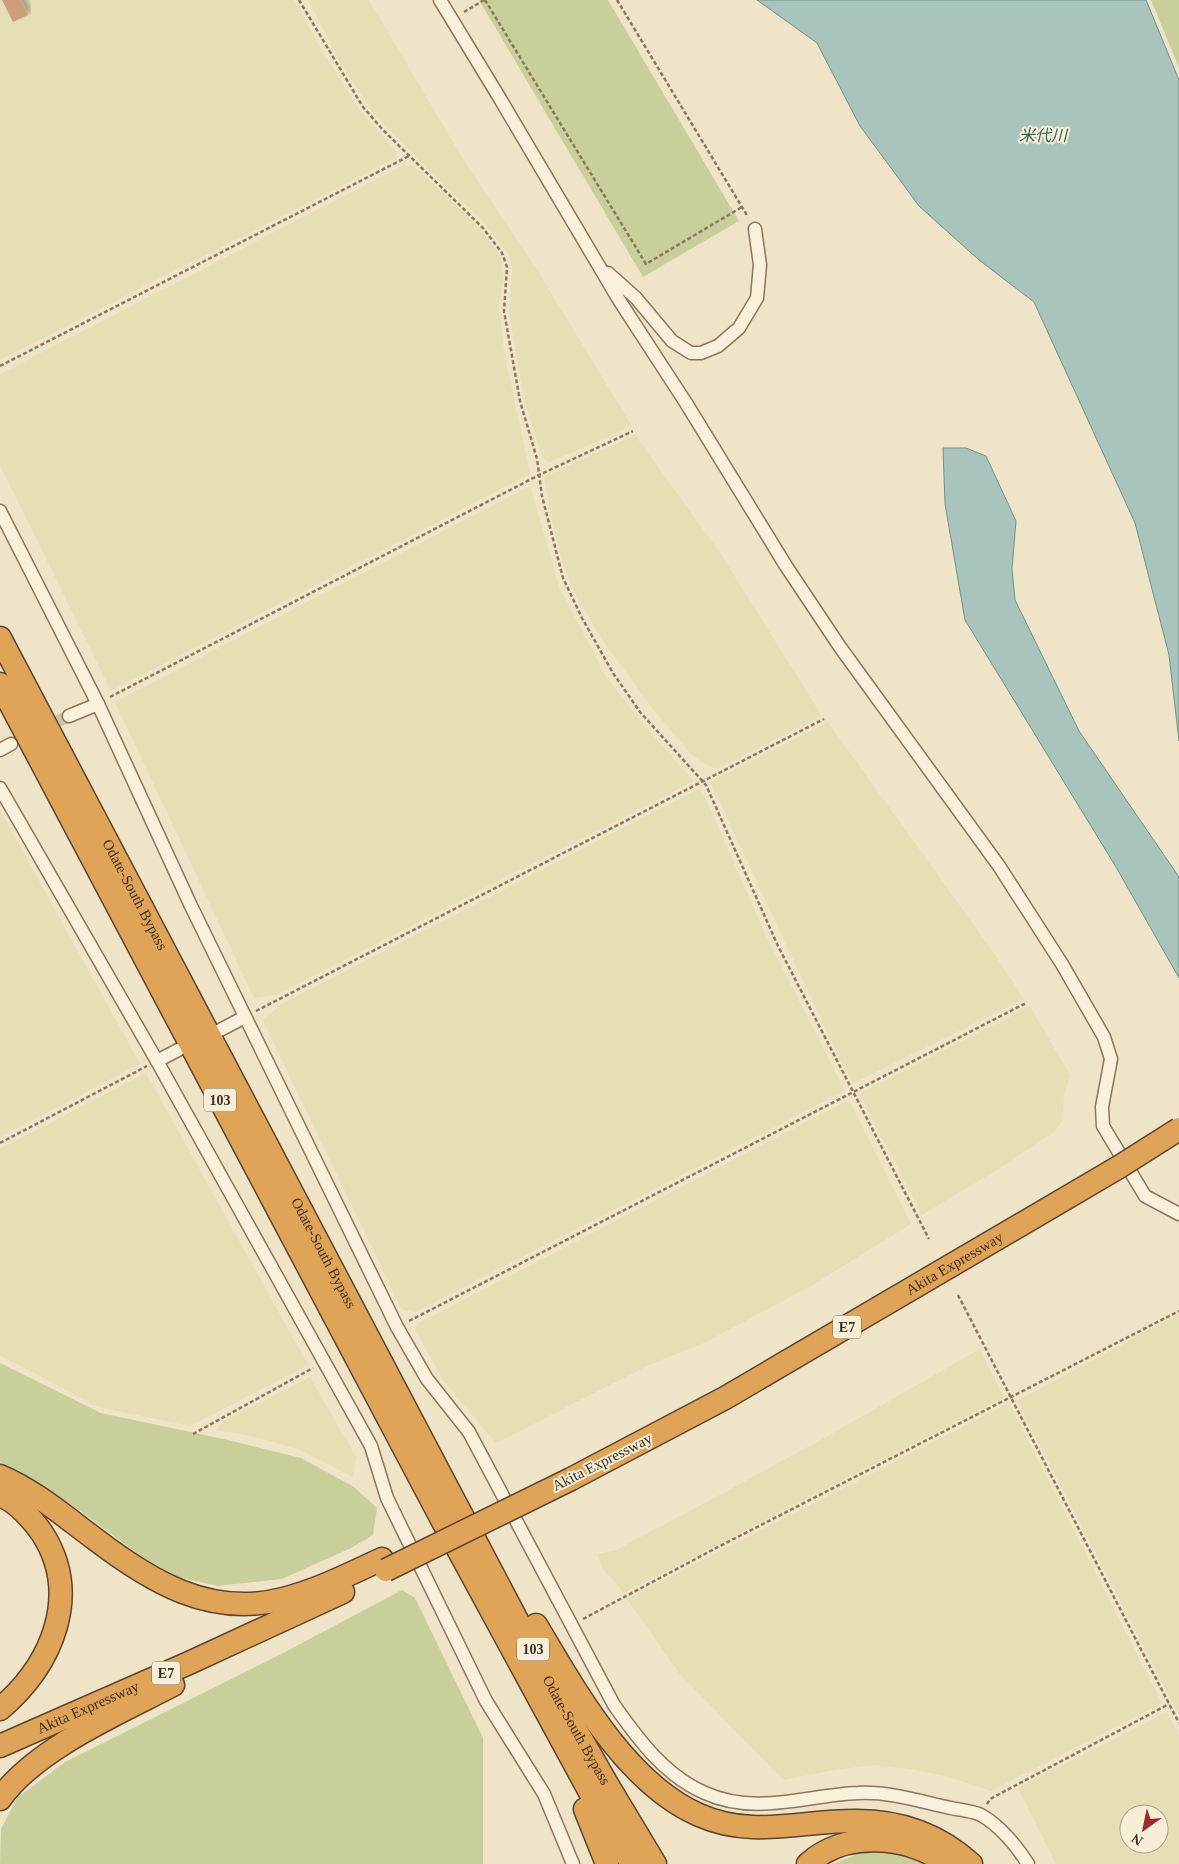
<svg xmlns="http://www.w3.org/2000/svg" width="1179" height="1864" font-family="'Times New Roman','Noto Sans JP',serif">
	<defs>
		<filter id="shadow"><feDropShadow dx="4" dy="-4" stdDeviation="2.5" flood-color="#0004"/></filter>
	</defs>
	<rect width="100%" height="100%" fill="#f0e4c8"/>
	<g fill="#e6deb5" fill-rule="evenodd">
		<polygon points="0,0 294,0 324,54 360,110 395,150 397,154 394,159 0,360"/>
		<polygon points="308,0 369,0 466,164 537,270 632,426 548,463 542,456 524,400 515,349 509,312 512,269 509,255 479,217 424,166 371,110 341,64"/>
		<polygon points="404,165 414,166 477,225 498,252 502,265 503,281 499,306 504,350 530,474 111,691 0,465 0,374"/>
		<polygon points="635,435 721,554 822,716 717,769 706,765 691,754 656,713 603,641 576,596 564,567 552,522 544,477"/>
		<polygon points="530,486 560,589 607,678 643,724 694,781 276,995 254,998 115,702"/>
		<polygon points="828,722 993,952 1024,999 854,1083 844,1068 710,782"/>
		<polygon points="700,788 709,806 766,936 845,1091 415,1312 402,1310 263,1021 280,1005"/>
		<polygon points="0,810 140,1064 0,1137"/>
		<polygon points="1030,1006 1070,1075 1064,1095 1062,1122 1052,1133 1010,1162 922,1215 859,1094"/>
		<polygon points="146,1073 308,1365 190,1426 98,1407 0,1355 0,1149"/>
		<polygon points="849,1100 911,1224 811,1286 706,1342 649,1365 496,1443 443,1380 415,1330 419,1323"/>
		<polygon points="1179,1314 1179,1715 1017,1401"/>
		<polygon points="980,1349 1004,1397 624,1593 602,1568 597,1554 616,1550 701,1505 826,1437"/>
		<polygon points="310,1377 356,1457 353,1477 298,1449 251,1436 216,1430 222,1422"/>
		<polygon points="1009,1403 1162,1703 991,1791 945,1776 910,1769 874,1765 834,1770 783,1780 679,1673 627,1599"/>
		<path d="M1167 1712 1179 1736V1864H1056L1018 1788ZM1129 1814H1159V1844H1129Z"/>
	</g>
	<g fill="#c9cf9b">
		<polygon points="479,0 608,0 739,221 643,277"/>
		<polygon points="1151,0 1179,0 1179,68"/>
		<polygon points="0,1363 101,1413 228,1440 301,1458 354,1487 377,1508 373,1535 351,1548 282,1579 218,1586 178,1577 141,1556 79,1510 16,1469 0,1462"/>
		<polygon points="402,1590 415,1598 483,1738 483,1864 0,1864 1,1829 17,1798 65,1762 287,1651"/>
		<polygon points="864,1852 897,1853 928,1864 832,1864"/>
	</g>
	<g fill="#a9c4bc" stroke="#6f938a">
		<polygon points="757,0 1146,0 1179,80 1179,741 1169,655 1135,523 1034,302 979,260 919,206 860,126 817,43"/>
		<polygon points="943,448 966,448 986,456 1016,521 1012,569 1015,600 1079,731 1179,877 1179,978 1116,867 965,620 945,504"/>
	</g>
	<polygon fill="#cf9f7d" filter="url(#shadow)" points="2,0 21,0 28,15 13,22"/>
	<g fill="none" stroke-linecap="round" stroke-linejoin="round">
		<polyline stroke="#ccc0a6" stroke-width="12" stroke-dasharray="12 6" stroke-linecap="butt" points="42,729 69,716"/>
		<defs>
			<g id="street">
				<polyline points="440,0 499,97 619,300 686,403 786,566 840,647 999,866 1062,964 1104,1037 1111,1059 1102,1107 1103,1126 1145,1196 1179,1214"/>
				<polyline points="608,273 636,298 672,341 691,353 701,353 718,346 739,328 757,298 760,265 755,229"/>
				<path d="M0 511 98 704 191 906 397 1327 427 1379 469 1432 614 1705C638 1739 665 1776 705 1793 756 1816 806 1795 858 1793 889 1791 922 1802 951 1808 960 1810 973 1811 981 1815 999 1825 1017 1846 1028 1864"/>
				<polyline points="69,716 98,704"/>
				<polyline points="0,750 11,744"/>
				<polyline points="0,788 157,1061 371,1446 387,1498 486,1701 544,1794 573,1864"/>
				<polyline points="220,1030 245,1017"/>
				<polyline points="157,1061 178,1050"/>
			</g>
			<g id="highway">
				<path id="s1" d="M0 638 559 1700 607 1784 655 1864"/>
				<polyline points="0,684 440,1516 610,1829 632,1864"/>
				<path d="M0 1476C35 1491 64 1516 95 1539 150 1581 210 1618 283 1599 318 1590 350 1574 382 1559"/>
				<path id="s2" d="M571 1479 725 1398 1119 1167"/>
				<path d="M0 1495C17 1502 32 1519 42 1533 82 1595 52 1665 0 1709"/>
				<path d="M536 1625C576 1692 626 1783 699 1815 753 1839 802 1820 857 1821 901 1821 938 1834 971 1864"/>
				<path id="s3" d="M0 1746 189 1663 343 1592"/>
				<path d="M0 1799C35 1749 119 1713 173 1685"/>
				<polyline points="585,1809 607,1864"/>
				<path d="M808 1864C845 1830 909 1835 947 1864"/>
			</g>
		</defs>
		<use href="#street" stroke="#8d765c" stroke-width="15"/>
		<use href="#highway" stroke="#5b4430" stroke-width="25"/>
		<g stroke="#8d765c" stroke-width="2.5" stroke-dasharray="4 2.5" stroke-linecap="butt">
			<polyline points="299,0 363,107 383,130 483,228 502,253 507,267 504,311 520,401 537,459 542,496 563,578 582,618 613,673 640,712 706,785 778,946 929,1239"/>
			<polyline points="485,0 646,264 742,207"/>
			<polyline points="617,0 748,217"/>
			<polyline points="464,12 484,0"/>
			<polyline points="0,366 409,156"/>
			<polyline points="110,697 539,475 633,431"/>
			<polyline points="256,1011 824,719"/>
			<polyline points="0,1143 147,1066"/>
			<polyline points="958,1295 1179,1723"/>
			<polyline points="409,1321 1026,1003"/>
			<polyline points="193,1434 313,1368"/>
			<polyline points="583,1619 718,1547 1179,1311"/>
			<polyline points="987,1804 990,1799 1169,1704"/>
		</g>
		<use href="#street" stroke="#faf1dc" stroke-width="12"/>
		<use href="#highway" stroke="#e0a458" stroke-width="22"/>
		<defs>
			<g id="highway-bridge">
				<polyline points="1119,1167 1179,1129"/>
				<polyline points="386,1570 571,1479"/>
			</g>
		</defs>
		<use href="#highway-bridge" stroke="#5b4430" stroke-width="25" stroke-linecap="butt"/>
		<use href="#highway-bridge" stroke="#e0a458" stroke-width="22"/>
	</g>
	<g text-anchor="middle" stroke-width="4" stroke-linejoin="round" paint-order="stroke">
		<g fill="#f7eed8" stroke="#756857" stroke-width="1">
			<rect x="204" y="1088.5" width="32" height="23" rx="4"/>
			<rect x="833" y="1315.5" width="28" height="23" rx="4"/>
			<rect x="517" y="1637.5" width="32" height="23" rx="4"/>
			<rect x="152" y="1661.5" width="28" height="23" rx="4"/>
		</g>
		<g font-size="14" font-weight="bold" fill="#3d2e20">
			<text x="220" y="1105">103</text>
			<text x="847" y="1332">E7</text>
			<text x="533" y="1654">103</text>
			<text x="166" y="1678">E7</text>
		</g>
		<g font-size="15" fill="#3d2e20" stroke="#f7eed8">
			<text dy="5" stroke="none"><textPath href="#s1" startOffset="290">Odate-South Bypass</textPath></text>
			<text dy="5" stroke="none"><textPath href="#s1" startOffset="695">Odate-South Bypass</textPath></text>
			<text dy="5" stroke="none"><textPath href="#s2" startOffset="440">Akita Expressway</textPath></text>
			<text transform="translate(602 1462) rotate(-27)" y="5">Akita Expressway</text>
			<text dy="5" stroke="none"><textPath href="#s3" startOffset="96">Akita Expressway</textPath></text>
			<text dy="5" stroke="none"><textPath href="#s1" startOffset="1235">Odate-South Bypass</textPath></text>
		</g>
		<g font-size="16" font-style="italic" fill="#2f5d5a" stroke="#f7eed8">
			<text x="1043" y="141">米代川</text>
		</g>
	</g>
	<g transform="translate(1144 1829) rotate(213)"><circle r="24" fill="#f7eed8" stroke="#ada18e"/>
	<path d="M0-4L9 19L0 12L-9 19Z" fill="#9e2a2b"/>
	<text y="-8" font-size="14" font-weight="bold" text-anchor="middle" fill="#3d2e20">N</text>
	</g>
</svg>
